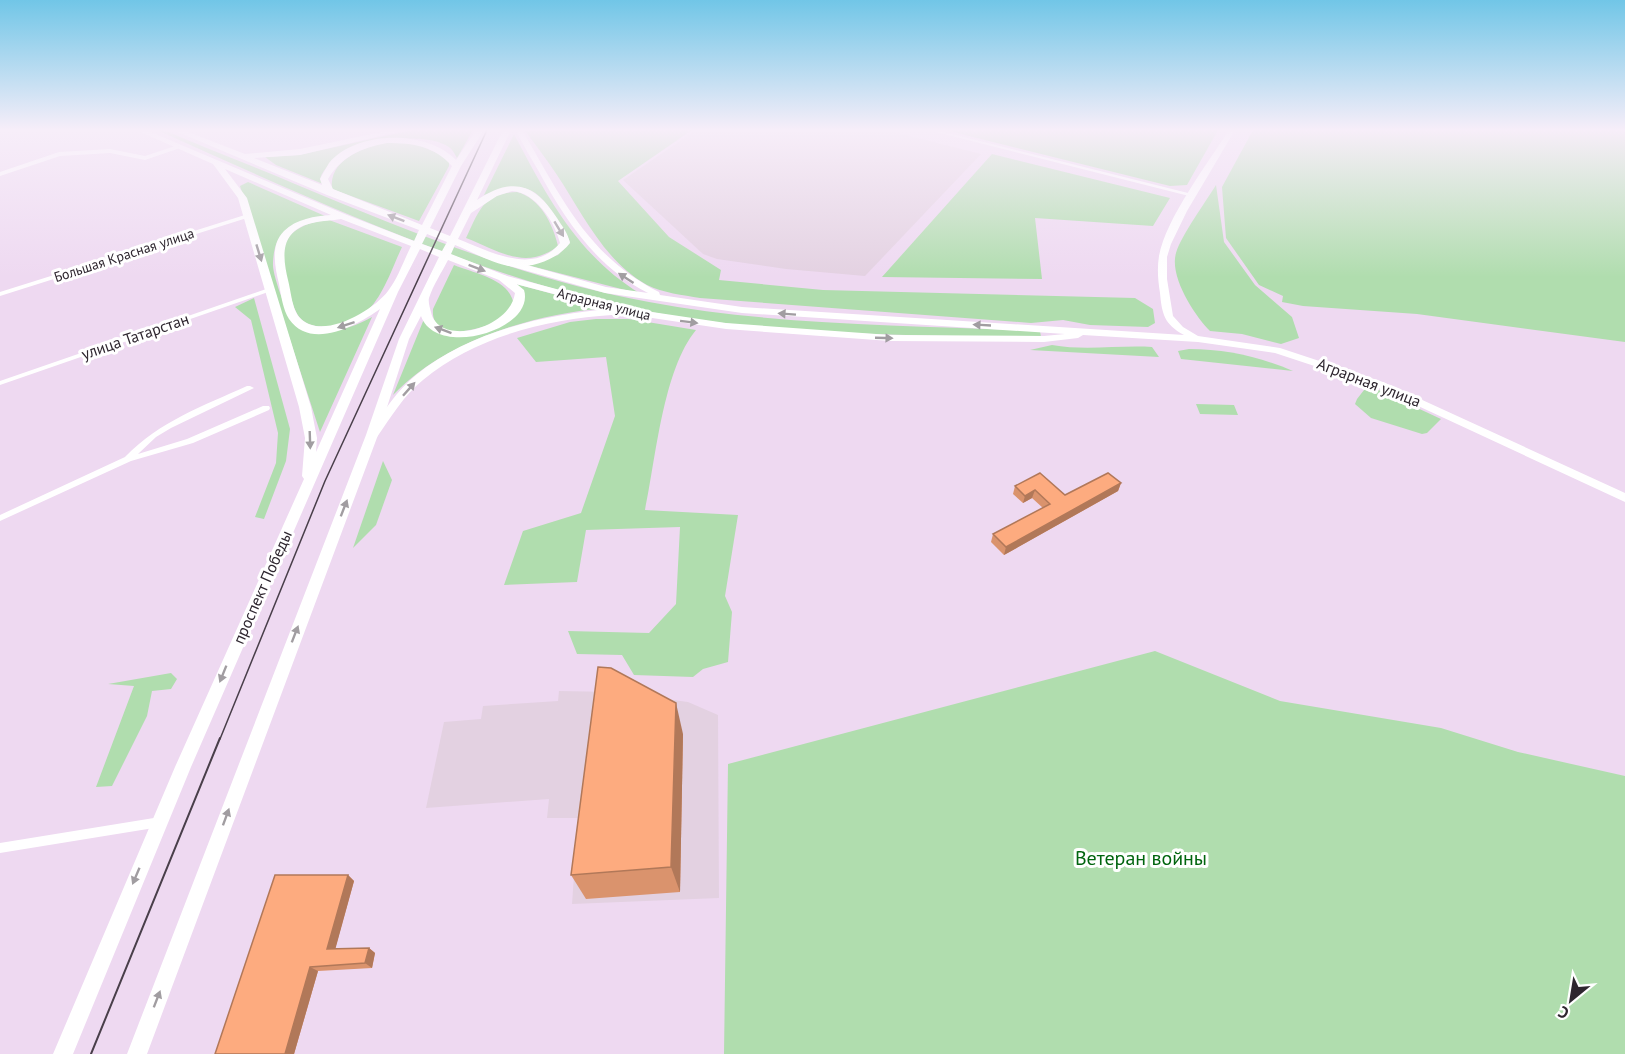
<svg xmlns="http://www.w3.org/2000/svg" width="1625" height="1054" font-family="'PT Sans',sans-serif">
	<rect width="100%" height="100%" fill="#eed9f1"/>
	<g fill="#e3d1e1">
		<polygon points="696,130 886,130 981,154 865,276 786,269 717,259 703,254 623,180"/>
		<polygon points="559,691 614,692 688,702 718,715 719,898 572,904 578,818 547,818 549,799 426,808 444,722 481,719 483,706 558,701"/>
	</g>
	<g fill="#b0ddae">
		<path d="M157 130H164C207 149 251 165 295 184 410 232 525 279 649 302 777 326 910 325 1040 331L1041 337C893 335 739 336 595 300 443 261 300 194 157 130Z"/>
		<path d="M412 130H473L457 158C455 154 452 149 449 147 419 127 330 144 320 179L323 184 276 165 265 157 299 155Z"/>
		<path d="M692 130 618 181 669 237 721 270 719 280 823 290 1135 298 1153 309 1155 323 1148 327 1090 325 1063 320 1031 323 700 298C683 295 663 293 647 285 604 261 583 214 557 175 547 160 536 145 525 131Z"/>
		<polygon points="945,130 1218,130 1187,185 1170,186"/>
		<polygon points="1253,130 1625,130 1625,342 1417,314 1303,306 1282,302 1283,296 1259,285 1226,238 1222,187"/>
		<path d="M514 134C547 197 579 257 641 294L527 265 558 255 570 242C566 232 559 223 553 213 533 182 517 183 484 195Z"/>
		<path d="M383 142H411L449 158V166L419 221 332 189C329 160 360 150 383 142Z"/>
		<polygon points="992,154 1170,198 1153,226 1035,218 1042,279 882,277"/>
		<path d="M248 182 325 216C309 221 292 224 280 237 275 243 273 256 273 264 272 274 289 322 297 327 317 339 354 328 372 317L320 432 240 186Z"/>
		<path d="M1216 185 1224 242 1255 285 1292 317 1299 338 1281 344 1242 334 1210 331C1195 316 1169 277 1176 253 1182 234 1205 203 1216 185Z"/>
		<path d="M517 192C540 198 553 224 558 246 526 271 499 251 466 238 479 211 483 193 517 192Z"/>
		<path d="M329 220 402 247C392 268 383 297 366 312 353 325 317 333 302 320 294 313 292 300 289 291 287 282 282 273 281 264 278 235 304 221 329 220Z"/>
		<path d="M454 265C476 274 511 279 514 306 509 311 505 316 500 320 483 329 430 345 433 309Z"/>
		<path d="M516 284 605 308C531 315 446 340 393 395L424 319C447 355 530 328 524 292Z"/>
		<polygon points="254,298 290,429 286,461 264,519 255,517 276,463 278,433 251,320 235,307"/>
		<path d="M596 319H629L696 330C663 370 656 458 645 510L738 515 725 596 732 612 728 662 703 669 693 677 634 675 622 655 577 654 568 631 649 633 676 604 680 527 586 530 577 582 504 585 523 531 581 513 615 416 606 357 536 362 517 338 570 322Z"/>
		<path d="M1052 345C1085 351 1119 345 1152 347L1159 357 1030 350Z"/>
		<path d="M1189 349C1226 349 1260 357 1293 371L1181 359 1178 351Z"/>
		<polygon points="1368,385 1441,419 1427,433 1422,434 1371,418 1355,404 1357,399"/>
		<polygon points="1196,404 1234,405 1238,415 1200,414"/>
		<polygon points="383,461 392,480 376,525 353,548"/>
		<polygon points="1155,651 1280,701 1441,728 1518,752 1625,776 1625,1054 724,1054 728,764"/>
		<polygon points="171,673 177,679 171,689 152,691 147,716 112,786 96,787 134,686 108,684"/>
	</g>
	<g fill="none" stroke-linecap="round" stroke-linejoin="round">
		<g fill="#fff" fill-rule="evenodd">
			<polygon points="928,130 936,130 1196,195 1193,197"/>
			<polygon points="178,145 180,146 180,148 145,160 110,153 60,156 0,176 0,172 59,152 110,149 145,156"/>
			<polygon points="248,214 251,216 250,217 0,296 0,292"/>
			<polygon points="269,288 271,289 271,291 0,385 0,381"/>
			<path d="M247 386H250L254 388 171 428 156 437 138 454 187 439 263 406H269L270 408 269 410 193 443 131 461 0 521V515L125 457C160 421 203 406 247 386Z"/>
			<polygon points="160,817 164,818 165,822 164,826 160,827 0,853 0,843"/>
		</g>
		<path fill="#fff" fill-rule="evenodd" d="M516 130H522C561 196 587 256 659 292L660 295 742 307 1184 335C1164 324 1162 314 1160 293 1158 281 1157 268 1159 256 1166 218 1208 163 1229 130H1235L1187 211 1171 244 1167 257V279L1173 316 1183 327 1198 336 1280 348 1383 382 1625 493V502L1375 386 1275 353 1198 342 1083 335 1078 338 1044 342 890 341 726 329 632 315 616 311 615 314 612 315C548 319 474 337 423 380 404 395 391 417 377 437H369L368 434 369 431C384 412 397 390 416 375 469 332 545 314 611 309L500 280V276L503 275 632 309 726 323 890 335 1044 336 1065 334 742 313 605 293 506 265 505 263 509 260 606 287 648 293C596 267 565 220 538 170 530 157 522 143 516 130Z"/>
		<path fill="#fff" fill-rule="evenodd" d="M136 130H146L347 215 414 241 419 230 327 195 173 130H183L245 154 300 149 391 130H405L300 155 254 158 322 185 320 179C323 174 326 168 329 163 357 130 427 130 456 160L476 130H484L461 166 430 228 450 236 503 130H511L477 200C513 176 535 184 557 218 562 226 568 233 570 243 557 260 531 269 509 266 494 264 470 251 455 245L451 254 507 276 524 290C536 330 436 359 421 316L409 339 378 435 147 1054H127L366 435 399 339 439 257 420 249 398 292 191 767 73 1054H53L175 767 304 479 302 476 305 438 299 407 238 198 213 164ZM387 143C414 143 434 146 452 166L422 225 333 189 328 179C342 156 361 148 387 143ZM225 169 331 215C315 216 296 219 284 231 270 245 275 267 279 284 281 295 283 310 289 319 311 351 358 325 380 309L316 452 317 438 311 407 247 198ZM512 191C535 192 555 222 560 243 533 276 489 251 458 239L471 213 497 196ZM341 219 411 246C404 260 398 278 388 291 373 311 323 340 301 319 292 311 291 291 288 280 285 267 281 248 290 236 302 220 324 222 341 219ZM427 234 447 242 442 251 422 244ZM448 260 499 280 515 293C510 330 438 347 431 312 430 308 428 302 429 298 433 285 442 272 448 260Z"/>
		<polyline stroke="#493f4a" stroke-width="1.5" points="220,739 325,481 487,130"/>
		<polyline stroke="#493f4a" stroke-width="2" points="91,1054 220,738"/>
	</g>
	<g fill="#da936d">
		<polygon points="1121,483 1118,491 1004,555 991,542 993,534 1043,508 1032,498 1023,503 1013,494 1015,486 1065,495"/>
		<polygon points="683,734 680,892 586,899 571,875"/>
		<polygon points="348,875 354,881 335,949 369,948 375,953 372,968 318,971 294,1054 215,1054"/>
	</g>
	<g fill="#b17859">
		<polygon points="1121,483 1118,491 1004,555 1006,547"/>
		<polygon points="1035,490 1032,498 1023,503 1025,496"/>
		<polygon points="676,703 683,734 680,892 671,867"/>
		<polygon points="348,875 354,881 334,954 327,949"/>
		<polygon points="369,948 375,953 372,968 365,963"/>
		<polygon points="310,967 318,971 294,1054 285,1054"/>
	</g>
	<g fill="#fdab7f" stroke="#b17859" stroke-width="1.5">
		<polygon points="1040,473 1065,495 1108,473 1121,483 1006,547 993,534 1050,504 1035,490 1025,496 1015,486"/>
		<polygon points="598,667 611,668 676,703 671,867 571,875"/>
		<polygon points="275,875 348,875 327,949 369,948 365,963 310,967 285,1054 215,1054"/>
	</g>
	<defs><path id="oneway-solid" d="M-6-.8H1V-3.2L6.5 0L1 3.2V.8H-6Z" transform="scale(1.5)"/></defs>
	<g fill="#a19da1">
		<use href="#oneway-solid" transform="translate(396 218) rotate(-159)"/>
		<use href="#oneway-solid" transform="translate(559 229) rotate(59)"/>
		<use href="#oneway-solid" transform="translate(259 253) rotate(73)"/>
		<use href="#oneway-solid" transform="translate(477 268) rotate(21)"/>
		<use href="#oneway-solid" transform="translate(626 278) rotate(-147)"/>
		<use href="#oneway-solid" transform="translate(787 314) rotate(-176)"/>
		<use href="#oneway-solid" transform="translate(689 322) rotate(7)"/>
		<use href="#oneway-solid" transform="translate(346 325) rotate(162)"/>
		<use href="#oneway-solid" transform="translate(982 325) rotate(-177)"/>
		<use href="#oneway-solid" transform="translate(443 330) rotate(-160)"/>
		<use href="#oneway-solid" transform="translate(884 338) rotate(2)"/>
		<use href="#oneway-solid" transform="translate(409 389) rotate(-48)"/>
		<use href="#oneway-solid" transform="translate(310 440) rotate(88)"/>
		<use href="#oneway-solid" transform="translate(344 508) rotate(-69)"/>
		<use href="#oneway-solid" transform="translate(295 634) rotate(-69)"/>
		<use href="#oneway-solid" transform="translate(223 674) rotate(112)"/>
		<use href="#oneway-solid" transform="translate(226 817) rotate(-70)"/>
		<use href="#oneway-solid" transform="translate(136 876) rotate(113)"/>
		<use href="#oneway-solid" transform="translate(157 999) rotate(-69)"/>
	</g>
	<linearGradient id="sky" x2="0" y2="1"><stop stop-color="#71c6e7"/><stop offset="0.47" stop-color="#f7eef9"/><stop offset="1" stop-color="#f7eef9" stop-opacity="0"/></linearGradient>
	<rect width="1625" height="277" fill="url(#sky)"/>
	<g text-anchor="middle" stroke-width="6" stroke-linejoin="round" paint-order="stroke">
		<g font-size="14" fill="#2e262f" stroke="#fff">
			<text transform="translate(124 255) rotate(-18)" y="5">Большая Красная улица</text>
			<text transform="translate(604 304) rotate(14)" y="5">Аграрная улица</text>
		</g>
		<g font-size="16" fill="#2e262f" stroke="#fff">
			<text transform="translate(135 336) rotate(-19)" y="6">улица Татарстан</text>
			<text transform="translate(1369 382) rotate(21)" y="6">Аграрная улица</text>
			<text transform="translate(262 587) rotate(-66)" y="6">проспект Победы</text>
		</g>
		<g font-size="20" fill="#00640e" stroke="#fff">
			<text x="1141" y="865">Ветеран войны</text>
		</g>
	</g>
	<g transform="translate(1571 1000) rotate(210)" stroke="#ffffff" stroke-width="4.5" paint-order="stroke">
	<path d="M0-4.5L10 22L0 15L-10 22Z" fill="#2e262f"/>
	<text y="-9" font-size="16" font-weight="bold" text-anchor="middle" fill="#2e262f">С</text>
	</g>
</svg>
